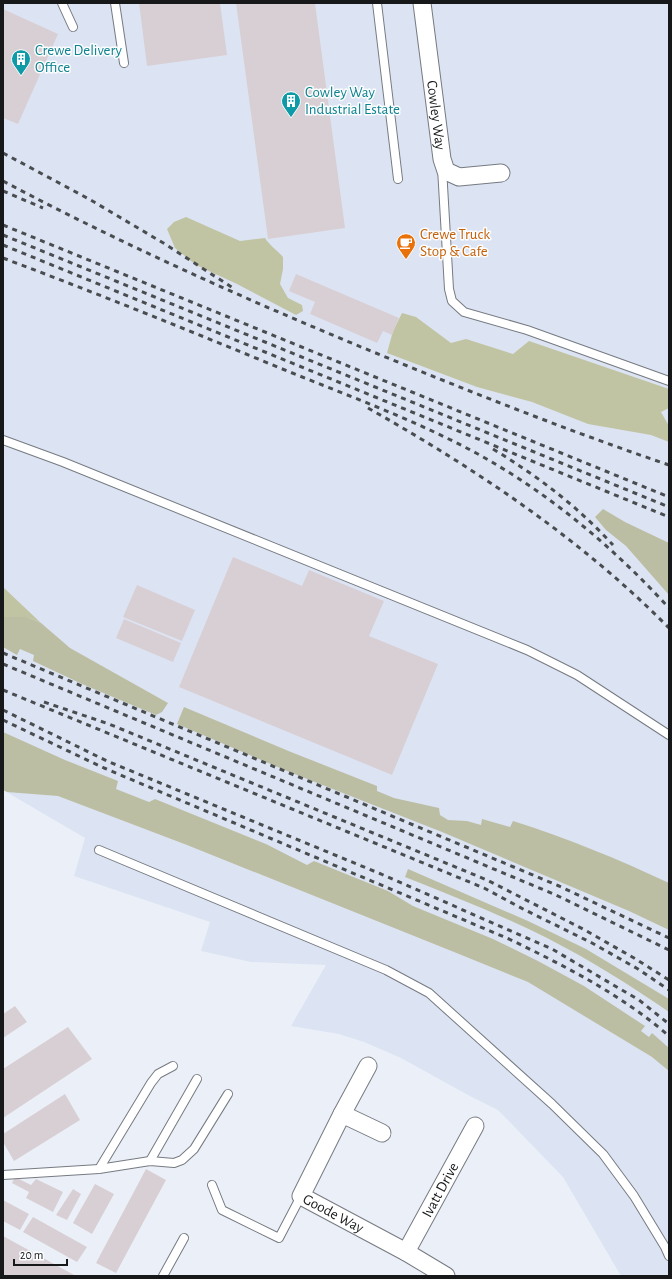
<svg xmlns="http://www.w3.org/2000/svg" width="672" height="1279" font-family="'Alegreya Sans',sans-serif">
	<rect width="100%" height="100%" fill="#ebf0f8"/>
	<polygon fill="#dce4f3" points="3,3 669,3 669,1276 621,1276 563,1177 498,1110 468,1095 401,1058 364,1042 339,1034 291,1026 326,965 251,962 201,951 210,922 74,876 85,838 3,790"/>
	<g fill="#bcbea3">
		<polygon points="603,509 625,522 669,543 669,595 626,546 606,530 595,517"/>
		<polygon points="3,615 4,617 27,617 41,623 70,648 168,703 162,712 156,715 82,684 33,661 34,655 20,649 17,655 3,647"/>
		<path d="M184 707 291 752 377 786V791L394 798 439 808 440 815 448 820 467 821 481 825 482 819 510 827 513 821C567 838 618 859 669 883V930L629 911 442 832 287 771 177 724Z"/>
		<polygon points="3,732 65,760 118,781 116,789 149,802 155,799 266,844 307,865 314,861 388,891 413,906 493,939 538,961 584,986 645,1026 641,1031 649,1037 652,1033 669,1048 669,1071 652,1057 528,982 459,954 187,845 58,796 7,792 3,790"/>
		<path d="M408 869 528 921 586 949 669 999V1012C630 985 590 960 547 938 501 915 453 896 405 877Z"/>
	</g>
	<g fill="#c1c4a3">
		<path d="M186 217 240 241 265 238C270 246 277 250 283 257V269L280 284 288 298 302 305 303 311 296 315 237 284 196 265 175 248 167 229 174 222Z"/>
		<polygon points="402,313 416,317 451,343 466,339 513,354 529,341 669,389 669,408 661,412 669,426 669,442 651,435 588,424 532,402 477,387 387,353 393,331"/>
		<polygon points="3,587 41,623 27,617 4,617"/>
	</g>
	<g fill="#d8cfd4">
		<polygon points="139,3 220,3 227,55 147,66"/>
		<polygon points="236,3 315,3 345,228 268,239"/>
		<polygon points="3,9 58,34 18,124 3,118"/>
		<polygon points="296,274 399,318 392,335 383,331 377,343 310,314 315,302 289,291"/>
		<polygon points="233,557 302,586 309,570 384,601 369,636 438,664 392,775 179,687"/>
		<polygon points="137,585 195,610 182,641 123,617"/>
		<polygon points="124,619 181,643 173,662 116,638"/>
		<polygon points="15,1006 27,1022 3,1038 3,1014"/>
		<polygon points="68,1027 92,1059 3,1118 3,1069"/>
		<polygon points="65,1094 80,1120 14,1161 3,1142 3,1134"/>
		<polygon points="146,1169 166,1180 116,1273 96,1263"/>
		<polygon points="15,1177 31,1185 36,1179 63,1192 53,1212 26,1198 29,1192 12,1183"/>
		<polygon points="95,1184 114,1194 92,1234 73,1223"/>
		<polygon points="73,1189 81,1194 67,1220 56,1215"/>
		<polygon points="3,1200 29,1214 20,1230 3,1221"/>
		<polygon points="33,1217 87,1247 77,1262 23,1232"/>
		<polygon points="3,1236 76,1276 3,1276"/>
	</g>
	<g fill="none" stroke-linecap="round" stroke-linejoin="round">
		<defs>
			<g id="service">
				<polyline points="62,3 73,27"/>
				<polyline points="115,3 124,63"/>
				<polyline points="377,3 398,179"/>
				<polyline points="442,168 449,289 452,301 464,312 527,330 669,381"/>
				<polyline points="3,440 63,462 527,650 577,675 669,735"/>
				<polyline points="99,850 386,970 429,993 552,1104 603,1154 634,1196 665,1247 669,1256"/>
				<polyline points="150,1161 197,1079"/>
				<polyline points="99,1169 151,1083 158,1074 173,1066"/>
				<polyline points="3,1175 99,1169 150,1161 174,1163 182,1160 194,1149 228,1094"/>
				<polyline points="212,1185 222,1210 279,1238 301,1196"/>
				<polyline points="163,1276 184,1238"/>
			</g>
			<g id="minor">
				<path id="s1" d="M422 3 442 159 446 171 459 177 501 173"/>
				<path id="s2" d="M368 1066 342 1114 301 1196 406 1252 446 1276"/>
				<polyline points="342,1114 382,1133"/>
				<path id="s3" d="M406 1252 475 1126"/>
			</g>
		</defs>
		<use href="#service" stroke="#767a81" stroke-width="10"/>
		<use href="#minor" stroke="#767a81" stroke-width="19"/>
		<use href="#service" stroke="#fff" stroke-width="8"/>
		<use href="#minor" stroke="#fff" stroke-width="17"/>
		<g stroke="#4a4d50" stroke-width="3" stroke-dasharray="5 5" stroke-linecap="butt">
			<polyline points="3,153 89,199 165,244 233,288"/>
			<path d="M3 181C135 251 272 311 410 367 496 402 581 435 669 465"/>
			<polyline points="3,191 43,208"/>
			<polyline points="3,225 669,497"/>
			<polyline points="3,235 669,507"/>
			<polyline points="3,245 669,517"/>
			<path d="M3 258C96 293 188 330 280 368 346 395 413 419 476 453 549 493 613 547 669 608"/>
			<path d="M368 408C476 469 581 539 669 628"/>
			<path d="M493 449C539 477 577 506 613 545"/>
			<polyline points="3,653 559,886 669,938"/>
			<polyline points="3,664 556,895 669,950"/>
			<polyline points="3,690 484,888 525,910 592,943 638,969 669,990"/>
			<polyline points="44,702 109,724 487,880 583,929 634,958 669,980"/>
			<polyline points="3,710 107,761 381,874 552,949 639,1000 669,1024"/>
			<path d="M3 720 104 768 509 939C565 966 622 995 669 1036"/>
		</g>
	</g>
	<defs>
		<symbol id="building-pin" viewBox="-11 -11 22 30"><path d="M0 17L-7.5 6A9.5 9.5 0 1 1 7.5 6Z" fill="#0f9aa8" stroke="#fcfdfe"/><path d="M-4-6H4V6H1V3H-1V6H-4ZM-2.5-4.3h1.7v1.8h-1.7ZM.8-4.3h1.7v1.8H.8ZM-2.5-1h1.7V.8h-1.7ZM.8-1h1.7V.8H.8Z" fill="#fff"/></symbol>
		<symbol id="cafe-pin" viewBox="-11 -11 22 30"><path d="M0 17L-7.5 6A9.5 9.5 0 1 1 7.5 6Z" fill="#e8710a" stroke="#fcfdfe"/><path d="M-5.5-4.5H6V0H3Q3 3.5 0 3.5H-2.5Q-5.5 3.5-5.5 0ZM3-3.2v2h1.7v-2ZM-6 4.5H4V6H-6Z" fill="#fff"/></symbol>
	</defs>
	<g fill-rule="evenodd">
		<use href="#building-pin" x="10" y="48" width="22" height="30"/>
		<use href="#building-pin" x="280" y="90" width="22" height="30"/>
		<use href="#cafe-pin" x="395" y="232" width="22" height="30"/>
	</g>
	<g text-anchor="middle" stroke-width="3" stroke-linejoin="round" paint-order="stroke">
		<g font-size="15" fill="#0d838f" stroke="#fcfdfe" text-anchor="start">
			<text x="35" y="55">Crewe Delivery<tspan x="35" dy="17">Office</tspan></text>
			<text x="305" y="97">Cowley Way<tspan x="305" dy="17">Industrial Estate</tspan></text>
		</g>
		<g font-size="15" fill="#16181a" stroke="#fcfdfe">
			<text dy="5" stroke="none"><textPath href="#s1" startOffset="113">Cowley Way</textPath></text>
			<text dy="5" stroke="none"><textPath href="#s3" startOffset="71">Ivatt Drive</textPath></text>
			<text dy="5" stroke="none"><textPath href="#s2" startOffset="183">Goode Way</textPath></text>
		</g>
		<g font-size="15" fill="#c56008" stroke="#fcfdfe" text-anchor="start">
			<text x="420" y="239">Crewe Truck<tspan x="420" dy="17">Stop &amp; Cafe</tspan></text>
		</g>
	</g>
	<rect width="672" height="1279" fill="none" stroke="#16181a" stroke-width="8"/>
	<path d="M14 1259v6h53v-6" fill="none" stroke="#16181a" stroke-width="2"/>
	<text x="20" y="1259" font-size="12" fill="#16181a" stroke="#fcfdfe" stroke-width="3" paint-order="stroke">20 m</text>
</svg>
